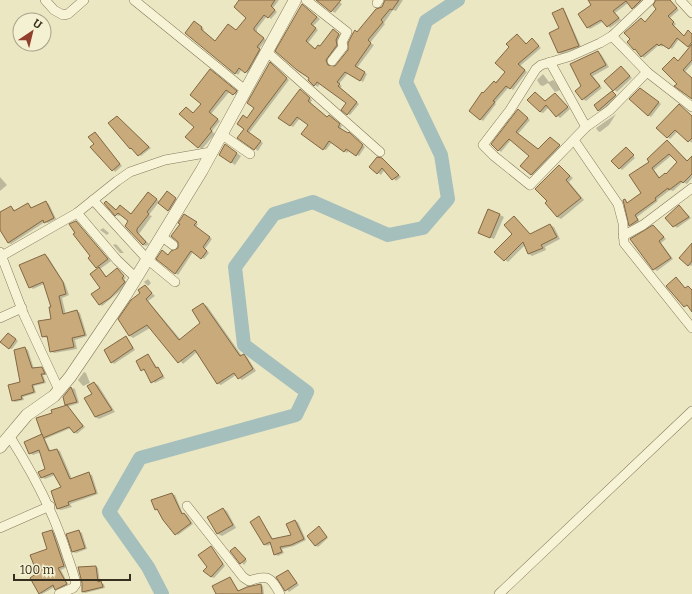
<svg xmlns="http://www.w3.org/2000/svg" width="692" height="594" font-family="Bitter,serif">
	<rect width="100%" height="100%" fill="#ece7c3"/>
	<g fill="#0003" fill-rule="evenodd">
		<polygon points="240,0 279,0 273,8 277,12 271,19 267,16 257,29 257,33 266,40 259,49 262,51 248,74 242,69 238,75 186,33 197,24 204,29 203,31 216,42 236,31 247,18"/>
		<polygon points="317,0 337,0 342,4 335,13"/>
		<polygon points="386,0 403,0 396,11 393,10 384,23 385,24 370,43 374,45 357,68 367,74 363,82 348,73 339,84 342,86 340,88 359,104 350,115 348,114 348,103 320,83 318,87 315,85 309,80 311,78 277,51 305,7 320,19 313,26 318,30 308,43 316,49 336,32 342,36 339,47 329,62 331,68 337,66 349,51 358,33 382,7"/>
		<polygon points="589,0 645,0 635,9 628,3 615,13 621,20 610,28 604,21 590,29 587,27 592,6"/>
		<polygon points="656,0 669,0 679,10 670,18 676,24 674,26 684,37 692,34 692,64 685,72 692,79 692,99 676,86 678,84 674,58 679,61 690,47 679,39 672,49 664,44 662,47 659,45 644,58 634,49 641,19 646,23 658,9"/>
		<polygon points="563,10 565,11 581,47 561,54 559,52"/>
		<polygon points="517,35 527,44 532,39 541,48 520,66 527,72 513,90 509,87 495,103 496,104 483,121 470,111 483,94 506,72 511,47"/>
		<polygon points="598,52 601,54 609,67 593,76 602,88 586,101 583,99 582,86"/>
		<polygon points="273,65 289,80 249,133 263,143 258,151 255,149 245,129 247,119 256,108"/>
		<polygon points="623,69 632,78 617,92 606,81"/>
		<polygon points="214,73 239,93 237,96 230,91 211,114 220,121 212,131 215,134 202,149 198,147 194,114 203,103"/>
		<polygon points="543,74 549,82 553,80 555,82 560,90 555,92 548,83 543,86 540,85 537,80"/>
		<polygon points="643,90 661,104 651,117 648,115"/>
		<polygon points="303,92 312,100 310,104 328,118 332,117 342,126 340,129 351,135 365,147 359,156 349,150 347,153 332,142 326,150 323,149 309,125 300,118 293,127 290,125"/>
		<polygon points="612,92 618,97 601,112 599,110"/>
		<polygon points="535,93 546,102 555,94 570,109 560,118 549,107 543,113 540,112"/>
		<polygon points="681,107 692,116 690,118 692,119 692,143 678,131 670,139 658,128"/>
		<polygon points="521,112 530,120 518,134 538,150 553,140 561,147 534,176 531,174 530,156 511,140 501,152 492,144"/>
		<polygon points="616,114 609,125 600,132 598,131 596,128"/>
		<polygon points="117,117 151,148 141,156 130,148"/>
		<polygon points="95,133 122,166 115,172 95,144"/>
		<path d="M667 141 688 161 692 157V178L687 184 683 182 673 191 670 190 657 200 658 201 637 217 640 222 633 227 630 225 625 200 628 203 642 194 650 162ZM672 155 679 161 667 175 660 178 654 170Z"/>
		<polygon points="229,148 241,156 235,165 220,155"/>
		<polygon points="626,148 635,158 622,170 620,168"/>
		<polygon points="384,160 401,177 396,181 385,169 381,175 370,167"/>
		<polygon points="559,166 573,178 569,182 584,200 561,219 557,217"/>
		<polygon points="0,177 7,185 0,191"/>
		<polygon points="170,194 178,200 171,211 159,202 149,215 152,216 139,234 149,244 146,246 143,245 130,221 121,214 119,216 116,215 107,202 117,210 131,215 151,195 160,202"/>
		<polygon points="46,202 49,204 56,219 48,223 45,222 11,244 8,243 0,222 0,213 11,207 16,211 28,204 33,209"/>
		<polygon points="679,206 691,218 677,228 666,218"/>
		<polygon points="500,215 504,217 494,239 482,234"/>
		<polygon points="184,216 198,224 196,227 212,239 205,249 209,253 204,259 193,252 178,275 158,259 168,256 176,251 180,246 181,224"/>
		<polygon points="514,217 531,235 550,225 554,227 560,239 545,247 546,250 532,256 529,254 525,245 508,262 496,252 513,234"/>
		<polygon points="76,222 111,261 100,269 107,277 117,269 126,278 124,279 127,284 125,287 102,306 99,304 102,289 99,269 89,258 92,256 77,233"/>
		<polygon points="653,226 666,239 661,243 673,259 657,271 654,269"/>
		<polygon points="103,228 109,233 107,235 100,230"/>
		<polygon points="115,244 117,245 124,253 120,253 113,245"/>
		<polygon points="692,244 692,265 691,266 688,265"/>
		<polygon points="45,255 48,257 65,284 69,295 62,298 66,315 77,311 80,313 87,336 75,340 77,349 54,353 51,351 48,338 43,337 53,319 52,307 44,284 33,289 30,287"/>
		<polygon points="148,279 151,283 148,286 144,282"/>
		<polygon points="145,286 155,296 148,301 181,340 201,323 203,304 207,306 242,356 244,355 247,357 256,371 242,380 236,375 221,385 217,383 197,352 183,364 150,328 133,338 130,336 119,319 142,293"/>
		<polygon points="11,335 18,341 12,349 9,348"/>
		<polygon points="126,337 135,350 114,364 112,362 117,341"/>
		<polygon points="25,348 28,350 34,369 41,368 44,370 47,375 43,375 46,383 34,386 36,393 23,397 24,400 15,402 13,400 21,383"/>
		<polygon points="148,355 165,378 155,383 146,371 142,370"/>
		<polygon points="84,372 86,373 90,383 83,386 78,380"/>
		<polygon points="94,383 98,385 115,412 99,419 95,417"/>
		<polygon points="73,388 75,389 79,403 67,407 85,427 77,434 71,428 45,439 51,452 57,450 60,451 72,479 88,474 92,475 98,494 70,504 72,507 61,510 58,509 62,488 55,475 45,479 42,477 46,470 41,452 33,455 30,453 53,413 52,411 68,406 64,397"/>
		<polygon points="172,494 175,495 183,514 187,515 193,524 178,535 159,511 155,509"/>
		<polygon points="223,509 227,511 236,528 222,536 218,534"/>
		<polygon points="259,517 273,539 292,535 295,521 298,522 306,540 294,546 282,549 284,553 278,556 275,554 271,544 267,546 265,544"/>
		<polygon points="321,529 328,538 318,547 315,545"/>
		<polygon points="52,531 55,533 67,567 61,570 69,586 59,591 55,587 42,594 40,593 39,574 48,550"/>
		<polygon points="79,531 82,533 87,549 76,553 73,552"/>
		<polygon points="211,547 225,566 214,578 211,577"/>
		<polygon points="237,550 247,561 244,565 232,551"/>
		<polygon points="96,567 98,568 100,583 104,584 105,588 85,593 83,592 83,583"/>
		<polygon points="288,571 299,585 289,592 278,578"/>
		<polygon points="230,578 239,591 261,585 263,586 264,594 217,594"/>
	</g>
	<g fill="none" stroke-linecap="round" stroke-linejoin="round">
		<polyline stroke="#a5bfbc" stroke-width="14" points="162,594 148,567 109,512 140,458 296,415 307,392 244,345 235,267 274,214 313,202 388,235 423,228 448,199 441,155 406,82 426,21 458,0"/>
	</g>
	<g fill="#c8aa7b" stroke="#836842" fill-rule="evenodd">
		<polygon points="239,0 275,0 271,6 275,10 268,18 264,15 254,28 254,30 264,38 257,47 260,49 248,70 245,73 239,68 235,74 185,33 194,21 202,27 201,29 215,41 228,24 236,30 246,18 234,7"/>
		<polygon points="316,0 341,0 331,12"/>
		<polygon points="385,0 399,0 392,10 390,9 381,20 383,22 368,40 371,43 355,66 365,72 360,81 345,72 337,82 340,84 338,86 357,102 347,115 341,110 346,103 317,82 314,86 308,80 309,78 297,70 275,51 302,4 317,17 311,24 316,28 306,41 315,49 318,45 320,46 333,29 339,34 336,40 337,45 326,60 328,65 335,66 348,50 348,43 353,33 355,30 357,32 376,9 382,7"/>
		<polygon points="588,0 641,0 632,9 626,1 613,11 619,18 607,27 601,20 587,28 578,14 591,5"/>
		<polygon points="656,0 670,0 677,8 668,16 674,22 672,24 684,36 688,30 692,34 692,42 688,47 677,38 669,49 661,44 659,46 657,44 641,57 635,49 634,50 627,42 630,39 624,33 641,18 645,22 656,9 653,5"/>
		<polygon points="563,8 579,46 558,53 549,33 559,28 552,13"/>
		<polygon points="517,34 526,44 532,38 539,46 518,64 525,70 510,89 506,86 493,101 495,102 480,120 469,111 482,92 483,93 494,81 496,83 505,72 495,63 509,47 506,44"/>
		<polygon points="692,44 692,60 683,70 692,78 692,99 674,86 677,84 662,69 674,57 678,61"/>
		<polygon points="598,51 606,65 590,74 600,86 582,100 575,91 581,86 570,64"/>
		<polygon points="270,62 287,78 247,131 261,141 254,150 237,138 244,129 237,124 243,115 247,118 254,108 247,103"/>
		<polygon points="621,66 630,76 613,91 604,81"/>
		<polygon points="210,69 237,91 233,95 226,90 209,112 218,119 210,129 212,131 198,148 185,137 194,127 179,114 186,107 193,113 201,104 190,95"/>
		<polygon points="640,88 659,102 648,116 629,99"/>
		<polygon points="300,89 310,98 308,101 327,117 329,115 340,124 338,127 348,133 349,132 363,145 356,156 346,149 344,152 329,141 323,150 301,134 308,125 297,117 290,126 278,118"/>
		<polygon points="612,91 616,95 598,111 594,105"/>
		<polygon points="535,92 545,101 555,93 568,107 556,117 546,105 540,112 527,100"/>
		<polygon points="679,104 692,116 692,138 688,142 675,130 667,138 656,128"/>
		<polygon points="518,109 528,118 516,132 538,149 550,137 560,145 531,175 520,166 529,156 509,139 498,151 491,144"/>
		<polygon points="117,116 149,147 138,156 131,148 130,149 108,123"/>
		<polygon points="95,132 120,164 112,171 90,147 94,144 88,137"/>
		<path d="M667 140 687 161 692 156V174L683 183 681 181 669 190 668 188 655 198 656 200 635 215 638 220 629 226 623 200 625 199 627 203 641 193 629 175 649 162 647 159ZM669 154 677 162 666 174 665 173 659 178 652 168Z"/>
		<polygon points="225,144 237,153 231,163 219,155"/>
		<polygon points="626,147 634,155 619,169 611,161"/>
		<polygon points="377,157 382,158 399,175 392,180 382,168 377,174 369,167"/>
		<polygon points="559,165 570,176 566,180 581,198 557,217 545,203 547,201 535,189"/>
		<polygon points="167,191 176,198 168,211 158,203"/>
		<polygon points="148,192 157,199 147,212 149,214 137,229 137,232 146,242 143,245 125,226 128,221 118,213 115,216 104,203 106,201 116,210 120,205 131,214"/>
		<polygon points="46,201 54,218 44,223 43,220 8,243 0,230 0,212 11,206 14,211 28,203 31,208"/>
		<polygon points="679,205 689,217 673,227 665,218"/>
		<polygon points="488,209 500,214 490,238 478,233"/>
		<polygon points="184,214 197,222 194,225 210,237 203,247 207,251 201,259 191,251 175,274 156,259 162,250 168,255 171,251 178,248 178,242 171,236 180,224 178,223"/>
		<polygon points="514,216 530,234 550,224 557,237 541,245 543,248 528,254 523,242 504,261 494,252 512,234 504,225"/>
		<polygon points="76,221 108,259 96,268 88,258 90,256 73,234 75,233 69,224"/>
		<polygon points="653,225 664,237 659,241 671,258 653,270 630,239"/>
		<polygon points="692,243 692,261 688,266 679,258"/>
		<polygon points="45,254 63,282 66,294 59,296 63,314 77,310 85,335 72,338 74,347 50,352 47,336 42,337 38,321 51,319 49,307 51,307 43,282 29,288 19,265"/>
		<polygon points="99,267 106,277 117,268 124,276 122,278 125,282 110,298 99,305 91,294 100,288 90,274"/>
		<polygon points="676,277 685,288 688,286 692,290 692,312 687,305 684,307 666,286"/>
		<polygon points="145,285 152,293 146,299 179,340 200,323 192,310 203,303 240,356 244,354 253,369 238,379 234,373 217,384 195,350 178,363 147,325 129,336 118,319 131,300 140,293 138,290"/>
		<polygon points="8,333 16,339 9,349 0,342"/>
		<polygon points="126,336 133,348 111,363 104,350"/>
		<polygon points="25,347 32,368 42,367 45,374 41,374 44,382 32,385 34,392 21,396 22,399 12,401 8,385 20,382 14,350"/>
		<polygon points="148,354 156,368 158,367 163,376 151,383 144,369 141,371 136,361"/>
		<polygon points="94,382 112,410 95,417 84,398 92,394 87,386"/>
		<polygon points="71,387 77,402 65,405 63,397"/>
		<polygon points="67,405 83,426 74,433 69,427 43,438 36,418 52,413 51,410"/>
		<polygon points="42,434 49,451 57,449 70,479 89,472 96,493 68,502 69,505 57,509 51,491 61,487 53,473 41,478 38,472 45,469 39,450 29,454 24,442"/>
		<polygon points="172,493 182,514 184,513 191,523 175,535 163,520 157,509 155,510 151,500"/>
		<polygon points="223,508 233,525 217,534 207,517"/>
		<polygon points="259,516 272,539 291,535 286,524 295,520 304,539 291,545 280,547 282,552 274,555 270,542 264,545 250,522"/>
		<polygon points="319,526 327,537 315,546 307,536"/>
		<polygon points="52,530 64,566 58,568 67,584 55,590 53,585 39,594 30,578 37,573 30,555 47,549 42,533"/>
		<polygon points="79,530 85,548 72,552 66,534"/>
		<polygon points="211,546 223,564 211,577 203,571 207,567 198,555"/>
		<polygon points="235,547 246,559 240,564 230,551"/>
		<polygon points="96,566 98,582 101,581 103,587 82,592 82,583 78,567"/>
		<polygon points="288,570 297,583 285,591 276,577"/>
		<polygon points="230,577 238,591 247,587 261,584 262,594 216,594 212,586"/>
	</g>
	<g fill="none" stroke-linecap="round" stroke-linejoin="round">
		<defs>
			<g id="minor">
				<polyline points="45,0 54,10 63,15 68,14 84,0"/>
				<polyline points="134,0 245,90"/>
				<polyline points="306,0 347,32 342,42 343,47 332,61"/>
				<polyline points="680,0 692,13"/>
				<polyline points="377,3 379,0"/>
				<polyline points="612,36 647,72 692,107"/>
				<polyline points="266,51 380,152"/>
				<polyline points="550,62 586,127"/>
				<polyline points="647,72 610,110 586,127 530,185 494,156 483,145 510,110 536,69 541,65 571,56 600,43 612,36 650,0"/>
				<polyline points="221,134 250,154"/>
				<polyline points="574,140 618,204 623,223 624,243 692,328"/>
				<polyline points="93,200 147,259 175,282"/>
				<polyline points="77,213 117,260 136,278"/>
				<polyline points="161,236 173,245"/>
				<polyline points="623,236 643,225 692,188"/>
				<polyline points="0,252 24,315 59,390"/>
				<polyline points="0,257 77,213 117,181 130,172 165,160 211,152"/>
				<polyline points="0,318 22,308"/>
				<path d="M10 437C34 475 54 512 67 555 70 564 74 574 76 584L73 588 59 594"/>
				<path d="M187 506 243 577 249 581C268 574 271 577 280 594"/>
				<polyline points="0,528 50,506"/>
				<polyline points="499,594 692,411"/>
			</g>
			<polyline id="tertiary" points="0,447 27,415 54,396 70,377 125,296 202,170 295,0"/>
		</defs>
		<use href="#minor" stroke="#85795b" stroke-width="10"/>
		<use href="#tertiary" stroke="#85795b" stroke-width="13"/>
		<use href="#minor" stroke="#f7f3d6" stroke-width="9"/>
		<use href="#tertiary" stroke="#f7f3d6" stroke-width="12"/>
	</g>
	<g transform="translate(32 32) rotate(35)"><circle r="19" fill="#f4f0d2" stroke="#a8a28a"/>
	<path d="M0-3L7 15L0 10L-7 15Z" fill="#923f2d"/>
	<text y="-6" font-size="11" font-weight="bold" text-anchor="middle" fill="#362e1e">U</text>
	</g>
	<path d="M14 574v6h116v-6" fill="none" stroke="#362e1e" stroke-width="2"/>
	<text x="20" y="574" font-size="12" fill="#362e1e" stroke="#f4f0d2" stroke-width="3" paint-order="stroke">100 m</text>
</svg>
